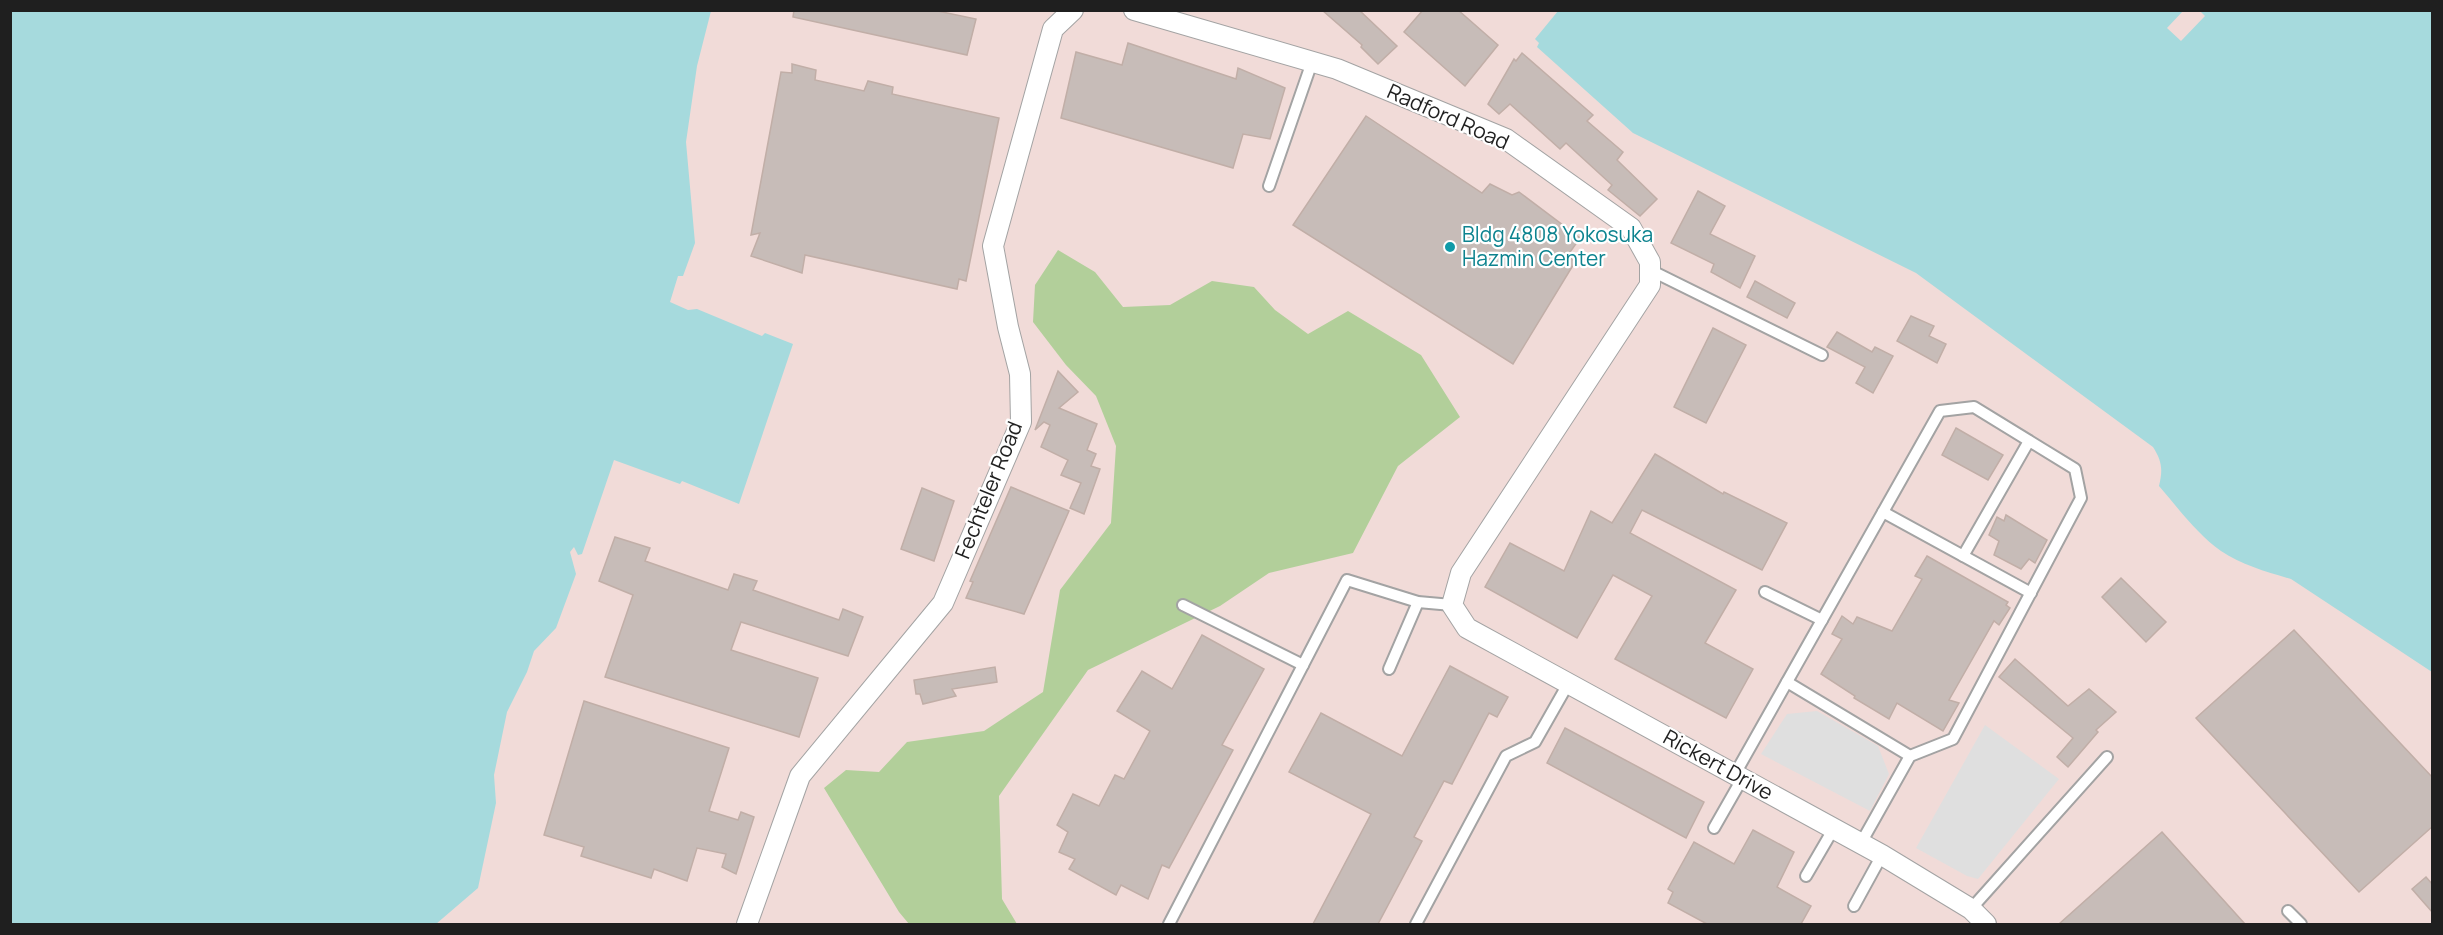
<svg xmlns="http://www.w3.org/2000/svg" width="2443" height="935" font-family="Manrope,sans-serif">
	<rect width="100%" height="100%" fill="#f0eae5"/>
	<rect fill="#f1dbd8" x="11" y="11" width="2421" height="913"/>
	<polygon fill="#b2cf9a" points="1058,250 1095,272 1123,307 1170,305 1212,281 1254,287 1275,310 1308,334 1348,311 1421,355 1460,417 1398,466 1353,553 1269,573 1220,606 1088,670 999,796 1002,899 1017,924 909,924 899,912 824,788 846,770 879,772 907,742 984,731 1043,692 1060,590 1111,523 1116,446 1096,396 1066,365 1033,322 1035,285"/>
	<g fill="#dfdfdf">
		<polygon points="1817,711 1878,746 1889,774 1870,811 1761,754 1787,714"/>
		<polygon points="1985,725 2059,779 1978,879 1967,876 1916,848"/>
	</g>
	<g fill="#a6dadd">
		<polygon points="10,11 711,11 697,66 686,142 695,243 683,276 678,276 670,302 688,310 697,309 762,336 765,333 793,344 739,504 682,481 680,484 614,460 582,554 578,555 574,547 570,552 576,574 556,628 534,651 527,672 507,712 494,775 496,803 478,888 436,924 11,924"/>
		<path d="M1558 11H2183L2167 28 2181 41 2205 16 2200 11H2432V672L2291 579C2267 572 2242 565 2221 551 2197 534 2178 508 2159 486 2163 470 2162 461 2153 447L1916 273 1633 133 1537 47 1539 43 1535 39Z"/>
	</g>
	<g fill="#c7bcb8" stroke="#c1aea7" stroke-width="1.5">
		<polygon points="794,10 933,10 976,19 967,55 793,17"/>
		<polygon points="1322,10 1359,10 1397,46 1378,64 1361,47 1362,45"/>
		<polygon points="1423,10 1458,10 1498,45 1465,86 1404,32"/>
		<polygon points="1128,43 1236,79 1238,68 1285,88 1270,139 1243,134 1233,168 1061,118 1076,52 1122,65"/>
		<polygon points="1522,53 1593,115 1587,121 1623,152 1617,160 1657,199 1640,216 1608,190 1612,185 1566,143 1560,149 1510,104 1499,114 1488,104 1514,59 1516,61"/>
		<polygon points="792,64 816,70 815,80 864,91 868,81 893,87 892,94 999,118 966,281 959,279 957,289 805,255 802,273 751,256 760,233 751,235 781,72 792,73"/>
		<polygon points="1366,116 1482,193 1490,184 1512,195 1519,192 1580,238 1568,255 1575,262 1513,364 1293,225"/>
		<polygon points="1698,191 1725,206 1710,234 1755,256 1740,288 1711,272 1714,264 1671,243"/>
		<polygon points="1755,281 1795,303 1787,318 1747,297"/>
		<polygon points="1911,316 1934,326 1929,336 1946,344 1937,363 1897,341"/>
		<polygon points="1713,328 1746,345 1706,423 1674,407"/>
		<polygon points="1837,332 1872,352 1875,347 1893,356 1873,393 1856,383 1865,367 1827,347"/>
		<polygon points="1058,371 1078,392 1059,408 1097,424 1087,450 1096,454 1091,466 1100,469 1084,514 1070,508 1081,483 1061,475 1068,460 1041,447 1050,425 1044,422 1035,430"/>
		<polygon points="1956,428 2003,455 1988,480 1942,455"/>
		<polygon points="1655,454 1723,494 1724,492 1787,523 1762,570 1642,510 1630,533 1736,590 1705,643 1753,669 1726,718 1615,659 1652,596 1613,575 1577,638 1485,587 1510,543 1564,571 1591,511 1612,523"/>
		<polygon points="1011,487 1069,511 1024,614 966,598 973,582 970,581"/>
		<polygon points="922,488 954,501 934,561 901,549"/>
		<polygon points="2006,515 2047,540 2035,563 2029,559 2021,569 1994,555 1999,541 1989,535 1997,517 2004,521"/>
		<polygon points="615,537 650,548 645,561 728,590 734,574 757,581 753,590 839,620 843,609 863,617 848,656 741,622 731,650 818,678 799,737 605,677 633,595 599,581"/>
		<polygon points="1927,556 2008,602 2006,605 2010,608 1999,625 1994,621 1949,700 1959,703 1943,731 1897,703 1889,719 1854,698 1855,696 1821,674 1842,639 1832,634 1842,616 1853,624 1857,617 1892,631 1922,579 1915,576"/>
		<polygon points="2121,578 2166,622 2146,642 2102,597"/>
		<polygon points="2294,630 2433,778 2433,826 2359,892 2196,718"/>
		<polygon points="1202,635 1264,669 1222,745 1233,750 1169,868 1162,865 1148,899 1121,885 1116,895 1069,869 1075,859 1059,852 1068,832 1057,825 1073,794 1099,806 1115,775 1124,779 1150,731 1117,711 1142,671 1172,689"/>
		<polygon points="2015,659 2068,706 2089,689 2116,712 2096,730 2098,732 2068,767 2057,757 2073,738 1999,677"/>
		<polygon points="1450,666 1508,697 1497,717 1489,713 1452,784 1444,781 1414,837 1422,841 1378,924 1313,924 1371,814 1289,772 1321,713 1402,756"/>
		<polygon points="995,667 997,682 952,689 956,696 923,704 920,694 916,694 914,680"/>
		<polygon points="584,701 729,748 709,811 738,820 741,812 754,817 736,874 722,867 726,854 697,848 687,881 654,869 651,878 581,856 584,847 544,835"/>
		<polygon points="1565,728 1704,802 1686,838 1547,763"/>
		<polygon points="1753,830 1794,852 1777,887 1811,906 1801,924 1707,924 1668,903 1673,892 1668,889 1694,842 1734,864"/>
		<polygon points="2162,832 2245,924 2059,924"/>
		<polygon points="2426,877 2433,885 2433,913 2412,889"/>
	</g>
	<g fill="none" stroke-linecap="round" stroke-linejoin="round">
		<defs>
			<g id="service">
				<polyline points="1269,186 1312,62"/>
				<polyline points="1650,270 1822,355"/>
				<polyline points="1883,512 2031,593"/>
				<polyline points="1963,556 2029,441"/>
				<polyline points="1765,592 1822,620"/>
				<polyline points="1183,605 1303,665"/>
				<polyline points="1389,669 1418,602"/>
				<polyline points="1787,682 1910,756"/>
				<polyline points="1735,774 1940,411 1974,407 2075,469 2081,498 1953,739 1910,756 1861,843"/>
				<polyline points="1714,828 1742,779"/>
				<polyline points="1806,876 1834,828"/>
				<polyline points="1854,906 1882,855"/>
				<polyline points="1971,909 2107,757"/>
				<polyline points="2288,911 2301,924"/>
				<polyline points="1169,924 1347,580 1418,602 1452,605"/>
				<polyline points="1416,924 1506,756 1535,742 1568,684"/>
			</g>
			<g id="minor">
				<polyline points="1134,10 1337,69 1506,139 1631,228 1650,262 1650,285 1461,573 1452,605 1467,628 1882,855 1971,909 1986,924"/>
				<polyline points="747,924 800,776 943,603 1021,422 1020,374 1008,327 993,246 1053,29 1073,10"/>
			</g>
		</defs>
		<use href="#service" stroke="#a3a3a3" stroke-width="14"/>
		<use href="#minor" stroke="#a3a3a3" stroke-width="22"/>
		<use href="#service" stroke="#fff" stroke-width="10"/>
		<use href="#minor" stroke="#fff" stroke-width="20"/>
	</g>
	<circle fill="#0f9aa8" stroke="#fff" stroke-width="2" cx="1450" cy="247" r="6"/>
	<g text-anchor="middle" stroke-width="4.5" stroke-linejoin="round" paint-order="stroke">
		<g font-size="21" fill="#1f1f1f" stroke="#fff">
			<text transform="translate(1448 117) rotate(24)" y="7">Radford Road</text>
			<text transform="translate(989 490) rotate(-68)" y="7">Fechteler Road</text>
			<text transform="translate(1718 765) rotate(29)" y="7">Rickert Drive</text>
		</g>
		<g font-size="21" fill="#0d838f" stroke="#fff" text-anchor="start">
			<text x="1462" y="242">Bldg 4808 Yokosuka<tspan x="1462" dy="24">Hazmin Center</tspan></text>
		</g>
	</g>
	<rect width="2443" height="935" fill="none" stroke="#1f1f1f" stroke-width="24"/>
</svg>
